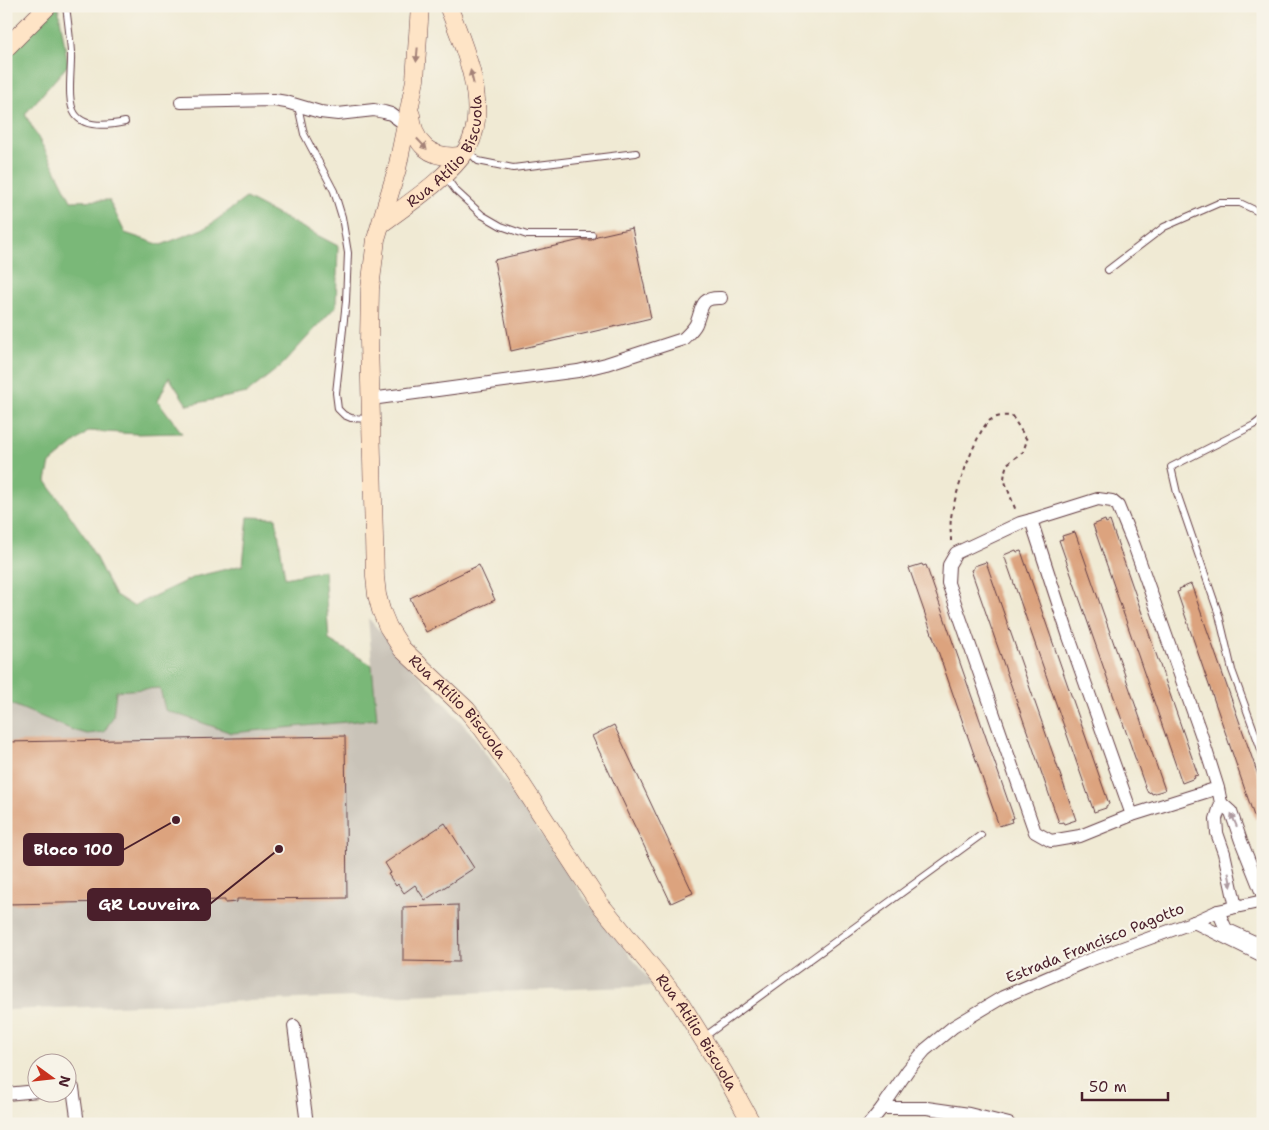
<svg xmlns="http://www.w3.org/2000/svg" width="1269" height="1130" font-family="'Shantell Sans',sans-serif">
	<rect width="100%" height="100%" fill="#f7f3e8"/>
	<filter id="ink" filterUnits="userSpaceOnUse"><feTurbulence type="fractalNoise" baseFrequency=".02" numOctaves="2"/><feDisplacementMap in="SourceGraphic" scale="10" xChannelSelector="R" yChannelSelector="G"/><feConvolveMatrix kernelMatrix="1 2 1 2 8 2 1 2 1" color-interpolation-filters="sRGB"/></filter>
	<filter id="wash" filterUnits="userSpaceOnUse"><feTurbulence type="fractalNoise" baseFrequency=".0096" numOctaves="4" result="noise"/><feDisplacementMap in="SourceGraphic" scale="20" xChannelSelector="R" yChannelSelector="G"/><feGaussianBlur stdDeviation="1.12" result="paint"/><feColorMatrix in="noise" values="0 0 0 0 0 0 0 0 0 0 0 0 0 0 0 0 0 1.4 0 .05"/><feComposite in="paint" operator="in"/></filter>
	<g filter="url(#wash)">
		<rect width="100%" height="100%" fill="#f0ead4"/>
		<polygon fill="#c9c3b8" points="368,618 472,734 583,896 654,986 6,1010 6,702 73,730 87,734 113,717 116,691 160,688 165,710 377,719"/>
		<polygon fill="#7ab878" stroke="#626c52" points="58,6 68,65 25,114 52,163 71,201 109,200 125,233 161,245 207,227 246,198 338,246 336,306 282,365 247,393 187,405 169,377 158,401 182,433 137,434 89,431 50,463 46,481 87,540 114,594 133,606 194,577 243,565 248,517 276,518 285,578 324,570 329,640 372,665 377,719 232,733 165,710 160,688 116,691 113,717 104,732 87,734 73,730 6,702 6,56"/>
		<g id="blocks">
			<g fill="#dca37e">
				<polygon points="632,228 651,318 511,351 494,260 581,240 592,240 597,236"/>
				<polygon points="1105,520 1106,523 1110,521 1198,775 1194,776 1195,778 1182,783 1093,525"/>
				<polygon points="1075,532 1165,790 1152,794 1151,792 1148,793 1146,789 1059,540 1063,539 1062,536"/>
				<polygon points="1016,550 1017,552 1021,551 1109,804 1106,806 1106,808 1094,812 1004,555"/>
				<polygon points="986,562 1076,820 1064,824 1063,822 1059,823 971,570 974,568 974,566"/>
				<polygon points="922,564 923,566 926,565 1014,818 1011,819 1012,822 999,826 909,568"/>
				<polygon points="479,565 495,600 426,632 410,598"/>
				<polygon points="1191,584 1263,789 1263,817 1255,819 1177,592 1180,591 1179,589"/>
				<polygon points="614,725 693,893 671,903 592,736"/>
				<polygon points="345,736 347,898 237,899 237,902 225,903 225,900 6,904 6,742"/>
				<polygon points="445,823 474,868 425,900 415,885 404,893 398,884 396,886 388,874 391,873 385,863"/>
				<polygon points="458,905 459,962 403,961 403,907"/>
			</g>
		</g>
	</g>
	<g filter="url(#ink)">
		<use href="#blocks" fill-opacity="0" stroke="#633d44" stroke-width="1"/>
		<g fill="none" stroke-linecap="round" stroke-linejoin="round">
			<defs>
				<g id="lane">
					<path d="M66 6C68 22 70 37 71 52 72 68 66 101 75 114 85 129 111 125 125 122"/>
					<polyline points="298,106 304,134 334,191 342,217 348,253 346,301 336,393 338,409 344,415 351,418 369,419"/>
					<polyline points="467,150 478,161 513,168 636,153"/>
					<polyline points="445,176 456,191 482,215 501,226 527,235 592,235"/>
					<polyline points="1108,270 1164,227 1219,203 1240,203 1263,214"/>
					<polyline points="1263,418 1254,425 1171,467 1177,493 1219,615 1232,670 1263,755"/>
					<polyline points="704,1037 981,835"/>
				</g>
				<g id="street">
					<polyline points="181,102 274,100 286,102 320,112 338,114 374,110 384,112 391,114 406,125"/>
					<path d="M371 399 578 371 606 364 683 339C688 334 693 330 696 324 703 308 699 297 721 298"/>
					<polyline points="1031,520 1020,523 956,553 949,565 948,583 1035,832 1051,841 1080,836 1132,815"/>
					<polyline points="1218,788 1132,815 1069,637 1031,520 1098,499 1112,501 1118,506 1134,545 1201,734 1218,788 1221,803 1216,819 1217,833 1224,853 1236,907"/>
					<polyline points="1221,803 1231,812 1241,841 1263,896"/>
					<polyline points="1218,911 1226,929 1263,946"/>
					<polyline points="1194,922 1263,956"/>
					<polyline points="294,1026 307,1124"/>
					<polyline points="68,1088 73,1088 78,1124"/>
					<polyline points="6,1094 38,1091"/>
					<polyline points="882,1108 927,1108 969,1114 1009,1124"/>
					<polyline points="869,1124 882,1108 908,1070 925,1050 953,1027 1003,997 1084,962 1194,922 1218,911 1263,901"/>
				</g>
				<g id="secondary">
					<path id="s1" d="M420 6 415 80 410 105 397 169 376 239 370 289 369 341 375 577 377 595 381 610 388 627 402 649 467 710 482 728 511 768 599 903 660 977 681 1004 724 1073 752 1124"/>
					<polyline points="6,48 48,6"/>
					<path d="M411 115C414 145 430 159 460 156"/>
					<path id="s2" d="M381 224C408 204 449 177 467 149 491 109 464 45 448 6"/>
				</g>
			</defs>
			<use href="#lane" stroke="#633d44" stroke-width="8"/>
			<use href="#street" stroke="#633d44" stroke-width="14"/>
			<use href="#secondary" stroke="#633d44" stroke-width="19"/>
			<path stroke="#633d44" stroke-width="2" stroke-dasharray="4 4" stroke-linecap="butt" d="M951 541C951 534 950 525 951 518 953 499 975 436 987 423 993 416 1004 415 1012 416L1027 440 1023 452 1007 464 1005 471 1004 479 1016 511"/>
			<use href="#lane" stroke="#fff" stroke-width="6"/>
			<use href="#street" stroke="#fff" stroke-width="12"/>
			<use href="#secondary" stroke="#fee4c6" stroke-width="18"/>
		</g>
		<defs><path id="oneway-solid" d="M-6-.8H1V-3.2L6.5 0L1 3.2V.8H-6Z" transform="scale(1.25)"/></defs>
		<g fill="#a48278">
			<use href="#oneway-solid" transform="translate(417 55) rotate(95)"/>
			<use href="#oneway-solid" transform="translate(472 77) rotate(-103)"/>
			<use href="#oneway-solid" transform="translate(422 144) rotate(47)"/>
		</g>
		<g fill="#ae9aa0">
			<use href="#oneway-solid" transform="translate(1234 820) rotate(-113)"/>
			<use href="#oneway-solid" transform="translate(1230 880) rotate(78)"/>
		</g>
	</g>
	<g text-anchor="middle" stroke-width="4.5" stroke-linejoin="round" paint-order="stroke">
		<g font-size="15" fill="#4a1f2b" stroke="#f7f3e8">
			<text dy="5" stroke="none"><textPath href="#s2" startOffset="102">Rua Atílio Biscuola</textPath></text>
			<text dy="5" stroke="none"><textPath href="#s1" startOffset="735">Rua Atílio Biscuola</textPath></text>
			<text transform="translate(1095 943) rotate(-22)" y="5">Estrada Francisco Pagotto</text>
			<text dy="5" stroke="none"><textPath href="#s1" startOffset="1140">Rua Atílio Biscuola</textPath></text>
		</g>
	</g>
	<path fill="none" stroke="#4a1f2b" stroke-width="2" d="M176 820L123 850M279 849L210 904"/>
	<g fill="#4a1f2b" stroke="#f7f3e8" stroke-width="2">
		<circle cx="176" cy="820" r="5"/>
		<circle cx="279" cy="849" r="5"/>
	</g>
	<g fill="#4a1f2b" stroke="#4a1f2b" stroke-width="2">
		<rect x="24" y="834" width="99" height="31" rx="5"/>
		<rect x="88" y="889" width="122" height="31" rx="5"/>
	</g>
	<g font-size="16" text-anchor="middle" font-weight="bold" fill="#fff">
		<text x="73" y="855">Bloco 100</text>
		<text x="149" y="910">GR Louveira</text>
	</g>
	<rect width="1269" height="1130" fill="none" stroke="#f7f3e8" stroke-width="25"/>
	<g transform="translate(52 1078) rotate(105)"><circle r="24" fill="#f7f3e8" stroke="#b29e9c"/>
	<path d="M0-4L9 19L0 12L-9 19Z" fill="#c8321e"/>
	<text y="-8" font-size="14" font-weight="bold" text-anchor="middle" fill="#4a1f2b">N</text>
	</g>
	<path d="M1082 1092v8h86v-8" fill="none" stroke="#4a1f2b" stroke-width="2.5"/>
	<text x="1089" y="1092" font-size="15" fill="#4a1f2b" stroke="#f7f3e8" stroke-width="4" paint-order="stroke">50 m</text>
</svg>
